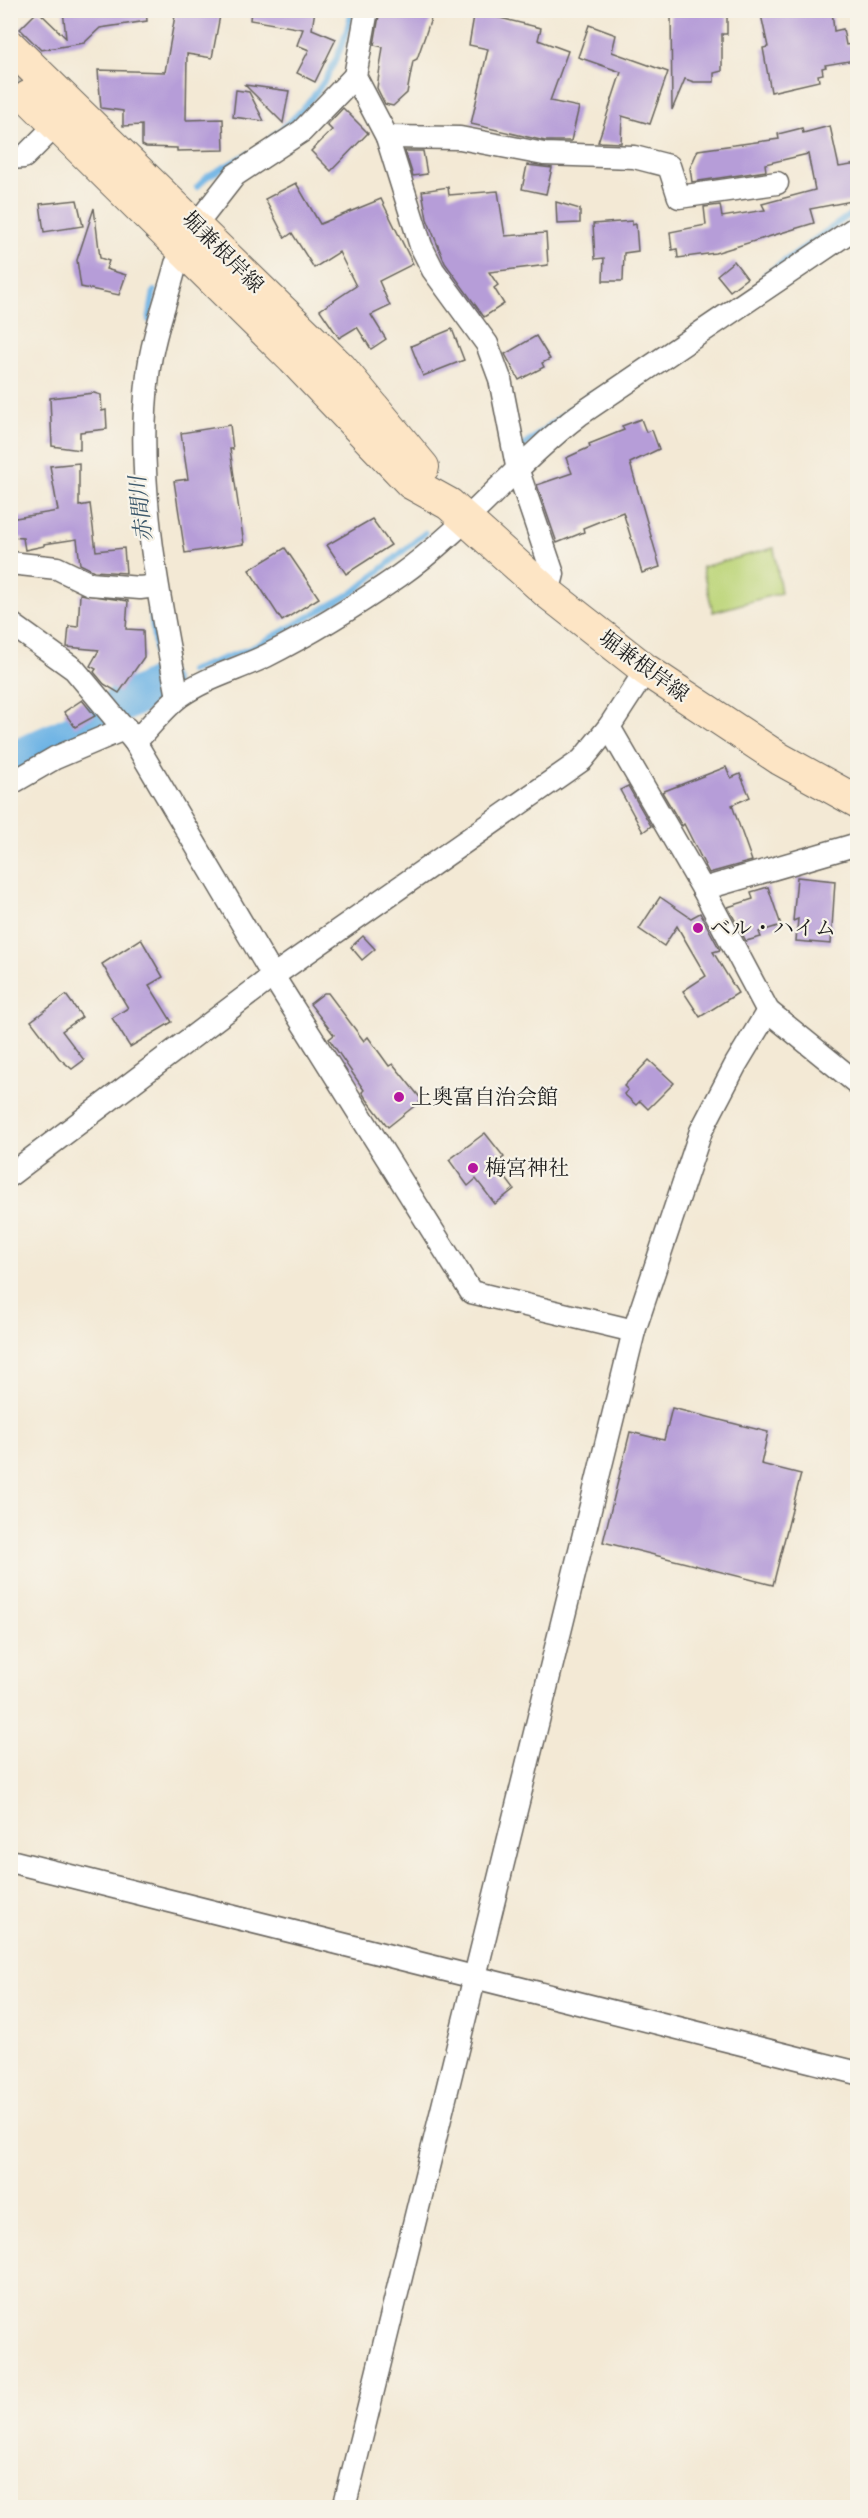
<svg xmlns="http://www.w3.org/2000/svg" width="868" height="2518" font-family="'EB Garamond','Noto Serif JP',serif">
	<rect width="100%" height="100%" fill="#f7f3e8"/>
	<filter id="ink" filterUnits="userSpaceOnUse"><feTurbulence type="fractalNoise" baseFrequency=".0167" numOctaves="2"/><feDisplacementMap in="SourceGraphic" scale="12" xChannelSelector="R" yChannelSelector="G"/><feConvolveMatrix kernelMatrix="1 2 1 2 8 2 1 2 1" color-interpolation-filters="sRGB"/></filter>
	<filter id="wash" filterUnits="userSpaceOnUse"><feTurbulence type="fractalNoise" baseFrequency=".008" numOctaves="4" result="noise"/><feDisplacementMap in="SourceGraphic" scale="24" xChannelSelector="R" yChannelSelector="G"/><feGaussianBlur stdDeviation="1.35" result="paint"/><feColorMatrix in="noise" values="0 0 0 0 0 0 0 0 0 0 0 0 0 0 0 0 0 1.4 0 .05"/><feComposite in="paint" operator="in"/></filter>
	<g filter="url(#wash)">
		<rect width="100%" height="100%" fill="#f3e9d5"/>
		<polygon fill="#bed67b" stroke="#6d794c" stroke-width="1.5" points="774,548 781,593 713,612 702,567"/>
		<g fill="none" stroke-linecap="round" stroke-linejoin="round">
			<g stroke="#6eb4e5" stroke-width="6">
				<path d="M271 138C315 103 340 66 352 10"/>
				<polyline points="197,187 208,176 248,154"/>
				<polyline points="765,275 858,209"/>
				<polyline points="149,320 154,291"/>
				<polyline points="522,447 591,394"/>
				<polyline points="151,610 159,685"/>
				<polyline points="190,671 254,647 354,592 425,533"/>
			</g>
			<g stroke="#6eb4e5" stroke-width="38">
				<polyline points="121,704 159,685"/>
				<path d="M10 764C39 744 73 738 101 718"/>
			</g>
		</g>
		<g id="blocks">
			<g fill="#b69dd8">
				<polygon points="63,10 146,10 147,21 100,28 84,43 41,50 20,29 38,11 66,38"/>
				<polygon points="176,10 221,10 212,58 187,54 186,120 223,119 224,150 177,151 177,148 146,147 142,145 142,125 123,126 123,111 101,108 98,70 165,72"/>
				<polygon points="251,10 315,10 312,29 336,39 315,82 297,73 309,50 297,45 303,29 250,20"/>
				<polygon points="380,10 434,10 417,59 413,61 407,93 393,106 385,104 377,88 383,47 374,45"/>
				<polygon points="475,10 497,10 496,17 541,28 538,40 568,51 550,101 579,107 571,141 545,141 471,124 488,49 469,45"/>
				<polygon points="760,10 832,10 834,31 843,29 846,45 852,44 855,60 825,65 826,67 822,68 823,74 818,75 819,81 771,92 763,48 768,47"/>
				<polygon points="727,11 727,34 722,34 722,71 714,73 714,82 694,82 685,79 672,110 671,12"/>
				<polygon points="589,25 616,35 612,52 668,72 650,124 622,116 621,143 598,142 621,72 578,57"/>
				<polygon points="245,85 289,91 283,123"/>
				<polygon points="236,90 249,92 264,121 233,117"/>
				<polygon points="343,108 368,133 331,171 311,151 332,130 327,125"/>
				<polygon points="830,126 839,167 858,164 858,197 851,198 852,201 810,209 814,223 715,253 678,258 677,249 672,250 670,232 706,225 704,207 720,205 722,217 765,210 762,204 815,190 808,154 765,164 766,171 692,182 690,168 698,150 779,139 778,134 802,128 803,133"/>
				<polygon points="405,151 423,151 427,174 413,176"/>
				<polygon points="527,165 552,168 546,194 522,189"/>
				<polygon points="296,183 320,224 381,199 413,264 379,281 390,306 371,315 386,339 371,349 357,327 339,338 320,310 356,286 339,252 314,268 292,233 285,238 265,199"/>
				<polygon points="448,187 449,195 498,191 505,236 546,233 548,265 489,272 498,285 494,288 504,304 484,317 445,263 427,219 422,191"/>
				<polygon points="77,200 83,226 44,232 40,204"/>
				<polygon points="556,202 580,209 580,223 557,224"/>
				<polygon points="94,208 100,258 109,261 106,269 126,275 119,295 81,287 77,260"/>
				<polygon points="632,221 632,225 636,224 638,251 624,253 623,281 603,281 604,258 595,259 593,224"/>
				<polygon points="734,261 747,278 730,291 717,275"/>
				<polygon points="452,329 464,360 423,376 411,346"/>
				<polygon points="536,336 550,359 542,363 544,367 519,380 505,354"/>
				<polygon points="94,393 101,395 102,411 106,410 107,429 80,432 80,450 52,446 50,398"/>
				<polygon points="641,419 646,432 652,430 659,449 630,463 660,567 642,573 623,512 583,528 584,532 557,543 537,485 572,473 566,458 590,447 589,444 624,430 622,426"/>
				<polygon points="230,425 233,449 230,449 244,544 185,553 174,481 188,479 181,433"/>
				<polygon points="79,463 79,506 90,504 96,551 124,548 126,573 94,571 80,564 77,539 44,544 44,546 25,550 23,538 10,537 10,519 58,511 50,466"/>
				<polygon points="372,519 391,545 346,574 327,545"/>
				<polygon points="285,548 319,598 282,621 249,570"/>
				<polygon points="80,594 128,601 126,629 143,630 144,657 119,693 104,684 94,672 96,669 90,666 99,650 67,647 69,626 78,627"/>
				<polygon points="82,700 95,716 75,727 64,712"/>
				<polygon points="726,767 731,778 740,774 750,797 732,805 752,861 709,873 684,824 682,826 662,792"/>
				<polygon points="628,786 651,826 643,832 620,790"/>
				<polygon points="797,877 835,881 831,944 796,941 798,919 793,921"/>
				<polygon points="768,887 781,925 759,932 761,937 746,941 728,907 753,899 751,892"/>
				<polygon points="660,897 691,918 700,913 720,950 713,952 738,993 700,1017 683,991 706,976 677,926 664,946 639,929"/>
				<polygon points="363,936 375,949 362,960 351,947"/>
				<polygon points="141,939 163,977 149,985 172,1022 130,1047 112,1018 128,1008 102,964"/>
				<polygon points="324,993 328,993 364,1041 368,1037 389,1066 393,1064 422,1100 388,1127 365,1097 362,1092 364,1090 329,1039 334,1035 310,1004"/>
				<polygon points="66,995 82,1017 62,1031 84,1060 72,1069 59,1058 31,1021"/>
				<polygon points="649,1060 674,1083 648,1109 640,1101 636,1105 624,1094 628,1090 624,1086"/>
				<polygon points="485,1133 504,1157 495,1164 514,1189 495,1204 476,1179 468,1186 449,1160"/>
				<polygon points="672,1408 768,1432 761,1464 801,1474 773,1585 603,1542 630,1432 664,1440"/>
			</g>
		</g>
	</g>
	<g filter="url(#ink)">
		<use href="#blocks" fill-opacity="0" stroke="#67645d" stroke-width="1.5"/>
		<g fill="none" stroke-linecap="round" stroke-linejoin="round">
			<polyline stroke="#c8c0b0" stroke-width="32" stroke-dasharray="32 16" stroke-linecap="butt" points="10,80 28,97"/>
			<defs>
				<g id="minor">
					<polyline points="367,10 355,76 387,137 421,246 433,270 487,344 500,379 518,471 553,574 548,593"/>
					<polyline points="387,137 460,138 544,154 634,157 669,166 679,197 777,183"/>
					<polyline points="10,158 24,157 45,136"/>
					<polyline points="196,225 235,175 302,131 355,76"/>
					<path d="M176 264C167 299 152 338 148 375 135 480 158 594 178 697"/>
					<polyline points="10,563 57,568 90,584 140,588 156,586"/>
					<polyline points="10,623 74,669 135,742 273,976 471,1292 634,1331"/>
					<polyline points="609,727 703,889 768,1011 858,1084"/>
					<path d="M135 742C150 727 164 708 180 696 207 677 237 670 266 656 312 633 357 605 399 576 467 528 515 464 579 415L858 226"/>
					<polyline points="10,784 55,758 126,728"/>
					<polyline points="703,889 858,844"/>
					<polyline points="10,1175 273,976 582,760 609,727 646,670"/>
					<polyline points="10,1861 858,2073"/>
					<polyline points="344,2508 634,1331 701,1131 736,1064 768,1011"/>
				</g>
				<g id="secondary">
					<polyline points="10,46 341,368 423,467"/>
					<polyline points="28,97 293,359 411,483 449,504 548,593 646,670 780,759 858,802"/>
				</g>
			</defs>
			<use href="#minor" stroke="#67645d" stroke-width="25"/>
			<use href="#secondary" stroke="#67645d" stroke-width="34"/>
			<use href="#minor" stroke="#fff" stroke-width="22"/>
			<use href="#secondary" stroke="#fde5c5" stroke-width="32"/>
		</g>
	</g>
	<g fill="#b5179e" stroke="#f7f3e8" stroke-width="2">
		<circle cx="698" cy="928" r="6"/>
		<circle cx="399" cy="1097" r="6"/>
		<circle cx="473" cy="1168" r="6"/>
	</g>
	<g text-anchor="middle" stroke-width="4.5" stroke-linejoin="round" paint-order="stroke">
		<g font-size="21" fill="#1c1c1c" stroke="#f7f3e8">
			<text transform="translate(223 252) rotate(45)" y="7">堀兼根岸線</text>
			<text transform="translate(644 666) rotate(36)" y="7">堀兼根岸線</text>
		</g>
		<g font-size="21" fill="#1c1c1c" stroke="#f7f3e8" text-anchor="start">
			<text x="710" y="935">ベル・ハイム</text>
			<text x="411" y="1104">上奥富自治会館</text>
			<text x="485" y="1175">梅宮神社</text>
		</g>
		<g font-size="22" font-style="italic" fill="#3d596c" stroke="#f7f3e8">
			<text transform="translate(140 509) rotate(-96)" y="8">赤間川</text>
		</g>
	</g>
	<rect width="868" height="2518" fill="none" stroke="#f7f3e8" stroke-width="36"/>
</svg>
